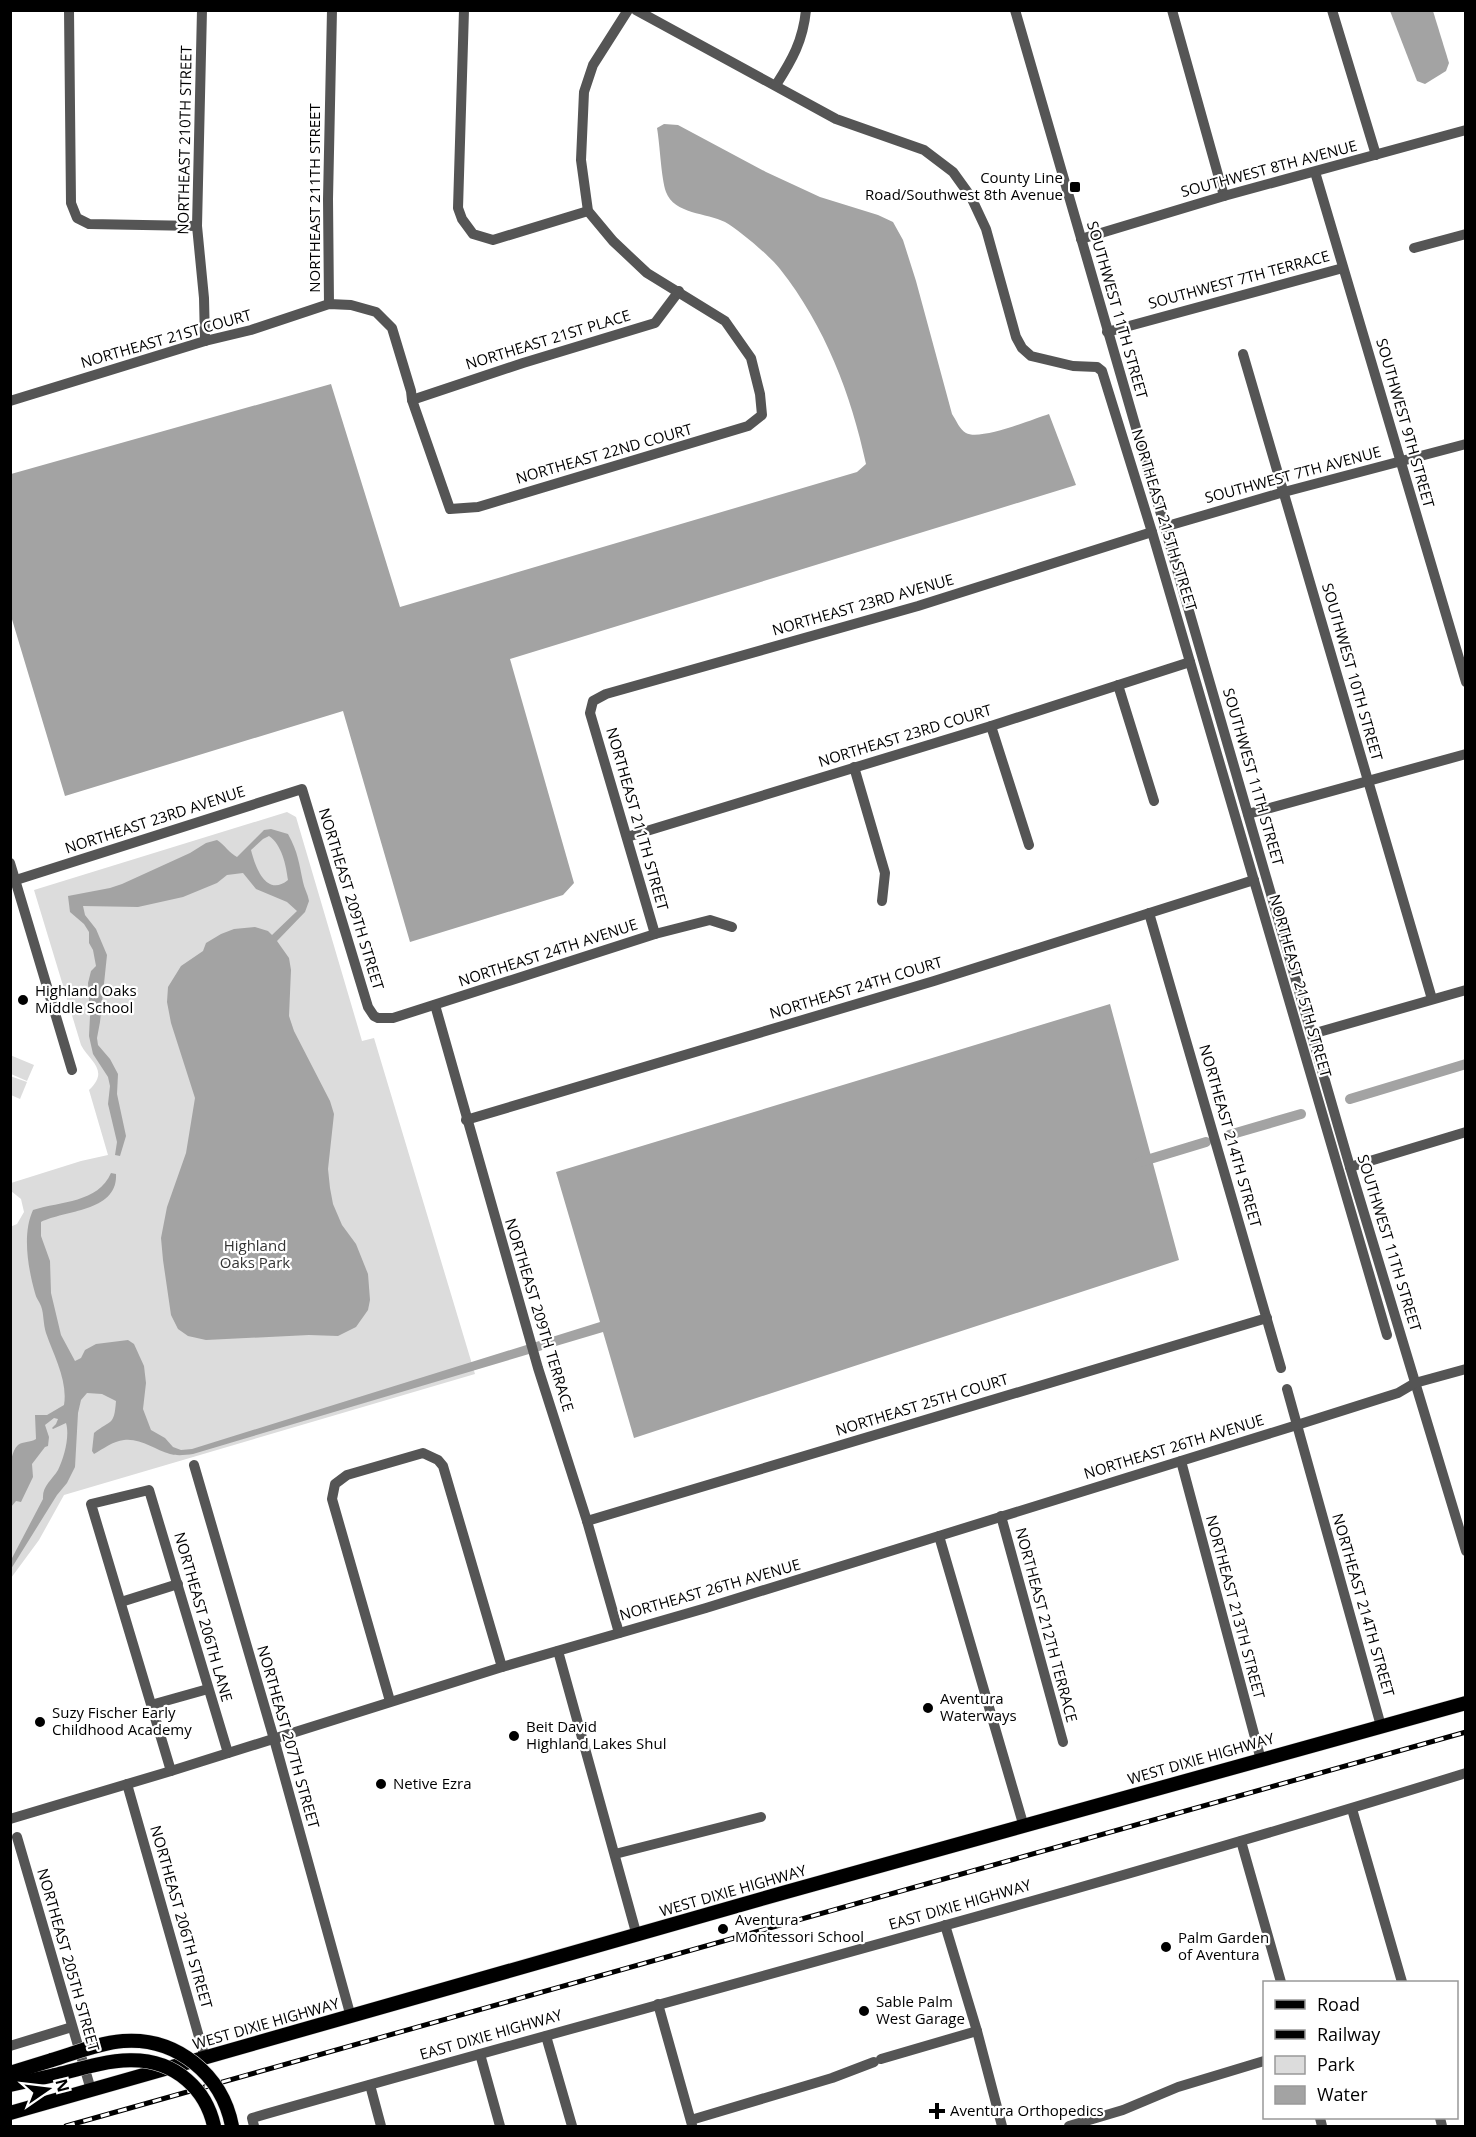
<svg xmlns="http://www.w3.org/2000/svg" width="1476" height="2137" font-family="'Open Sans',sans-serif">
	<rect width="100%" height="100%" fill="#fff"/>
	<g fill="#dcdcdc">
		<path d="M287 812 296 817 362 1041 374 1038 475 1374 64 1495 39 1540 11 1578 10 1227 17 1224 24 1212 21 1199 11 1191V1183L81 1161 108 1155 89 1090C110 1070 90 1062 81 1045L34 890Z"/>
		<polygon points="10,1055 34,1065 27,1081 11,1074"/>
		<polygon points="10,1076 27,1082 20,1099 11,1095"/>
	</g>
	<g fill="#a3a3a3" fill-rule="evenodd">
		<polygon points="1390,11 1433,11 1449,63 1446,71 1425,84 1417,81"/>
		<path d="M664 124 678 125 766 172 820 197 878 215 893 222 903 240 916 281 952 414C956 420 960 430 966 433 980 441 1033 419 1049 414L1076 485 510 659 574 883 563 895 410 942 343 711 65 796 11 616V474L331 384 400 607 857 472 866 464C851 394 825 326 780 269 770 256 739 230 725 222 707 213 674 214 666 192 661 177 660 145 657 128Z"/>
		<path d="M271 829 288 834C298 852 299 863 303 882 304 888 308 894 309 901L305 912 277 941 289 958 291 970 289 1016 294 1031 330 1101 334 1114 328 1169 330 1188 333 1204 342 1225 356 1244 368 1274 370 1300 368 1310 356 1327 338 1336 309 1335 206 1340 188 1336 178 1329 171 1315 163 1260 161 1238 167 1207 186 1153 195 1098 171 1023 167 1002 168 987 181 966 203 951 206 943 221 934 234 929 255 927 268 931 272 935 297 911 287 902 256 889 243 873 227 875 217 883 183 897 138 907 83 906 85 915 96 929 107 955 100 1022 97 1038 98 1045 110 1059 118 1074 117 1094 126 1136 120 1156 115 1155 117 1142 108 1104 110 1086 108 1077 93 1054 89 1036 90 1016 88 983 91 971 96 966 93 950 89 943V932L84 924 70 912 68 896 110 888 122 884 190 853 206 843 217 840C225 845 229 853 237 857L264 830ZM269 836C282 845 286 865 288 880 266 898 255 866 251 850L263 839Z"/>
		<path d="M1110 1004 1179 1260 634 1438 603 1332 193 1454C185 1455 177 1456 170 1454 155 1450 141 1438 124 1440 113 1441 103 1449 94 1454L92 1451 94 1433C111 1419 114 1427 116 1401L102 1394 87 1393 81 1400 78 1413 75 1467 67 1483 57 1495 11 1569V1560L43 1499C42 1486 52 1480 58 1470 64 1458 70 1436 66 1423L53 1429 52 1428 56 1424 58 1419 54 1418 45 1425 49 1437 48 1446 45 1447 32 1464 33 1477 21 1502 16 1501 11 1507C11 1491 6 1456 18 1445 23 1441 30 1443 36 1439L35 1415H47L64 1405C68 1381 54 1356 46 1333 43 1324 44 1314 41 1306 39 1301 36 1298 35 1293 28 1268 22 1234 33 1210 61 1201 98 1203 111 1173L116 1174C118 1212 65 1210 41 1222V1236L50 1261 51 1293 61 1335 75 1361 81 1358 85 1350 96 1344 128 1340 134 1344 144 1366 146 1383 143 1409 151 1430 165 1438 173 1447 181 1450 192 1449 600 1322 556 1172Z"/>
	</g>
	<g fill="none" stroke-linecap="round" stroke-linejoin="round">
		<g stroke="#a3a3a3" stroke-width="10">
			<polyline points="1350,1099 1466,1064"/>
			<polyline points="1229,1135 1301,1114"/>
			<polyline points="1140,1162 1206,1142"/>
		</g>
		<defs>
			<g id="major">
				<polyline points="10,2073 52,2060"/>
				<polyline points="10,2085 55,2075"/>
				<polyline points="10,2113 786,1892 1466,1703"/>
			</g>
		</defs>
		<use href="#major" stroke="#dbdbdb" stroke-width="15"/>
		<g stroke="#555" stroke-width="10">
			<polyline points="69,10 71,203 77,218 89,224 197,226"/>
			<polyline points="202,10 197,226 204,298 205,341"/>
			<polyline points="464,10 458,208 462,219 473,234 493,240 588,211"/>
			<polyline points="636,10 836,119 924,150 953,172 971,197 986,229 1016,337 1022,348 1031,356 1073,366 1097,367 1102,371 1152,532 1387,1335"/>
			<polyline points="1015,10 1350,1167 1466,1551"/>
			<polyline points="1172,10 1224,196"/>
			<polyline points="1332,10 1376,155"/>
			<path d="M776 85C792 60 803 41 806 10"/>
			<polyline points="1315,172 1466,682"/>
			<polyline points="1081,239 1224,196 1466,130"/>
			<polyline points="1414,248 1466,234"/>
			<polyline points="329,304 328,199 332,10"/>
			<polyline points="1107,332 1343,268"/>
			<polyline points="1243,354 1432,999"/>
			<polyline points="412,400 523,363 655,323 679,291"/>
			<polyline points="10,401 205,341 251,330 329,304 351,305 376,312 392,328 411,391 412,400 450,509 478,507 748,426 762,415 760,394 751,358 725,321 647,273 613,241 588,211 581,160 584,92 593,65 628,10"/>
			<polyline points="1164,527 1284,492 1466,444"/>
			<polyline points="1118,685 1154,801"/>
			<polyline points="991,726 1029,845"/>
			<polyline points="854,767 885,873 882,901"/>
			<polyline points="1248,814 1466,754"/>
			<polyline points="627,837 991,726 1190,662"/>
			<polyline points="10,863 72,1070"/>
			<polyline points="16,880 302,789 368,1007 374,1016 378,1018 393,1018 655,934 710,920 732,927"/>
			<polyline points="1149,913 1281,1368"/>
			<polyline points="655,934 590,713 593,701 606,694 918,606 1152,532"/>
			<polyline points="435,1005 538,1368 587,1521 619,1633"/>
			<polyline points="1312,1034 1466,990"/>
			<polyline points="466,1120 934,981 1254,880"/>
			<polyline points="1350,1167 1466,1132"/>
			<polyline points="1287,1389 1381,1726"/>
			<polyline points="1181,1461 1261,1760"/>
			<polyline points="194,1465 274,1739 351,2017"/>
			<polyline points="1001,1516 1063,1742"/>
			<polyline points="587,1521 1267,1318"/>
			<polyline points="939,1536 1024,1827"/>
			<polyline points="121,1602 178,1584"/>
			<polyline points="558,1651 637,1936"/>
			<polyline points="390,1701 332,1499 335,1484 347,1475 423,1453 438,1460 443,1466 502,1667"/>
			<polyline points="151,1705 208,1689"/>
			<polyline points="171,1771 91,1504 149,1490 228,1753"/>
			<polyline points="127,1784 205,2058"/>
			<polyline points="1352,1809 1402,1982"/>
			<polyline points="10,1819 171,1771 502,1667 706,1608 939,1536 1297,1425 1398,1393 1415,1383 1466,1369"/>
			<polyline points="17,1837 91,2090"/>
			<polyline points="1241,1841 1281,1982"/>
			<polyline points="615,1854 761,1817"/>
			<polyline points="945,1925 977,2031 1002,2126"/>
			<polyline points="658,2004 692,2125"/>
			<polyline points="546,2036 572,2126"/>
			<polyline points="10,2046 72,2027"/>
			<polyline points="480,2054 500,2126"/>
			<polyline points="881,2059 977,2031"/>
			<polyline points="370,2085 381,2126"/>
			<polyline points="1320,2118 1322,2126"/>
			<polyline points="1440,2118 1442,2126"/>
			<polyline points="691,2120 832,2078 874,2062"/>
			<path d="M254 2126 252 2118C656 2003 1064 1898 1466 1773"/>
			<polyline points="1069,2126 1123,2110 1178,2087 1264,2061"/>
		</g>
		<use href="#major" stroke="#000" stroke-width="14"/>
		<defs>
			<polyline id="rail" points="66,2126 1466,1732"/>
		</defs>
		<use href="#rail" stroke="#000" stroke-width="5"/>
		<use href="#rail" stroke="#fff" stroke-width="3" stroke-dasharray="9" stroke-linecap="butt"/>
		<defs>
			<g id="major-bridge">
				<path d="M52 2060C75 2053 99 2043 123 2041 177 2037 222 2075 232 2126"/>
				<path d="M55 2075C99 2064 148 2046 187 2080 201 2092 210 2108 214 2126"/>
			</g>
		</defs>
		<use href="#major-bridge" stroke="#dbdbdb" stroke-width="15" stroke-linecap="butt"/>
		<use href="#major-bridge" stroke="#000" stroke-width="14"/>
	</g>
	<g fill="#000" stroke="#fff" stroke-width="2">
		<rect x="1069" y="181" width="12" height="12" rx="3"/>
		<circle cx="23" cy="1000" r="6"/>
		<circle cx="928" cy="1708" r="6"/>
		<circle cx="40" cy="1722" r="6"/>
		<circle cx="514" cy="1736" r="6"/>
		<circle cx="381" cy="1784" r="6"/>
		<circle cx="723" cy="1929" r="6"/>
		<circle cx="1166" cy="1947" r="6"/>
		<circle cx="864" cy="2011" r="6"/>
		<path d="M934 2102h6v6h6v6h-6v6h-6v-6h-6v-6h6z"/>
	</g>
	<g text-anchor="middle" stroke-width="4.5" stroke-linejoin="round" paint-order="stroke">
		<g font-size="15" fill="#000" stroke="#fff">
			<text transform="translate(185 140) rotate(-89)" y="5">NORTHEAST 210TH STREET</text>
			<text transform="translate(1269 169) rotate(-15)" y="5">SOUTHWEST 8TH AVENUE</text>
			<text transform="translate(315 198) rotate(-90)" y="5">NORTHEAST 211TH STREET</text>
			<text transform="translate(1239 280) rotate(-15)" y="5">SOUTHWEST 7TH TERRACE</text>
			<text transform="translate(1117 310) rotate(74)" y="5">SOUTHWEST 11TH STREET</text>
			<text transform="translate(166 339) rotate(-16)" y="5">NORTHEAST 21ST COURT</text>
			<text transform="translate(548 340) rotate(-17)" y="5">NORTHEAST 21ST PLACE</text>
			<text transform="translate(1405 423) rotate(74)" y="5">SOUTHWEST 9TH STREET</text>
			<text transform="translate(604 454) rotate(-16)" y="5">NORTHEAST 22ND COURT</text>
			<text transform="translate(1293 475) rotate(-15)" y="5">SOUTHWEST 7TH AVENUE</text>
			<text transform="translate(1164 520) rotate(73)" y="5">NORTHEAST 215TH STREET</text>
			<text transform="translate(863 605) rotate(-16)" y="5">NORTHEAST 23RD AVENUE</text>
			<text transform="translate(1352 672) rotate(74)" y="5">SOUTHWEST 10TH STREET</text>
			<text transform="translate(905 736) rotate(-17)" y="5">NORTHEAST 23RD COURT</text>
			<text transform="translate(1253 777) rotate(74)" y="5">SOUTHWEST 11TH STREET</text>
			<text transform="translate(637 819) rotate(74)" y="5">NORTHEAST 211TH STREET</text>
			<text transform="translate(155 820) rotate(-18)" y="5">NORTHEAST 23RD AVENUE</text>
			<text transform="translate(351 899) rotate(73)" y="5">NORTHEAST 209TH STREET</text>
			<text transform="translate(548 953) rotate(-18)" y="5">NORTHEAST 24TH AVENUE</text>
			<text transform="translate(1300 986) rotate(74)" y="5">NORTHEAST 215TH STREET</text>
			<text transform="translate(856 988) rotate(-17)" y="5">NORTHEAST 24TH COURT</text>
			<text transform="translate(1230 1136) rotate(74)" y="5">NORTHEAST 214TH STREET</text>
			<text transform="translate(1389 1243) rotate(73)" y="5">SOUTHWEST 11TH STREET</text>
			<text transform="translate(539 1315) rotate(73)" y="5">NORTHEAST 209TH TERRACE</text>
			<text transform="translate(922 1405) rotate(-17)" y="5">NORTHEAST 25TH COURT</text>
			<text transform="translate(1174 1447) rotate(-17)" y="5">NORTHEAST 26TH AVENUE</text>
			<text transform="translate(710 1590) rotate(-16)" y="5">NORTHEAST 26TH AVENUE</text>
			<text transform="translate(1363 1605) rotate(74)" y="5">NORTHEAST 214TH STREET</text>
			<text transform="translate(1235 1607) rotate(75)" y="5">NORTHEAST 213TH STREET</text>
			<text transform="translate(203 1617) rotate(74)" y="5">NORTHEAST 206TH LANE</text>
			<text transform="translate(1046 1625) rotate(75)" y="5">NORTHEAST 212TH TERRACE</text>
			<text transform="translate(288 1737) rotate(74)" y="5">NORTHEAST 207TH STREET</text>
			<text transform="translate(1201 1759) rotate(-16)" y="5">WEST DIXIE HIGHWAY</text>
			<text transform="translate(733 1891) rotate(-16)" y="5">WEST DIXIE HIGHWAY</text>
			<text transform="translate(960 1905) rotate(-16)" y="5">EAST DIXIE HIGHWAY</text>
			<text transform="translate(181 1917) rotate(74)" y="5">NORTHEAST 206TH STREET</text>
			<text transform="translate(68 1960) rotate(74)" y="5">NORTHEAST 205TH STREET</text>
			<text transform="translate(266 2024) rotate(-16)" y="5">WEST DIXIE HIGHWAY</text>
			<text transform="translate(491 2035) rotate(-16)" y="5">EAST DIXIE HIGHWAY</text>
		</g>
		<g font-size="15" fill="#000" stroke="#fff" text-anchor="start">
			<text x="1063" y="183" text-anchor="end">County Line<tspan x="1063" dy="17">Road/Southwest 8th Avenue</tspan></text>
			<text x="35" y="996">Highland Oaks<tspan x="35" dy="17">Middle School</tspan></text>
			<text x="940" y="1704">Aventura<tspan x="940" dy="17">Waterways</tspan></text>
			<text x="52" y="1718">Suzy Fischer Early<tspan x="52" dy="17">Childhood Academy</tspan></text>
			<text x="526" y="1732">Beit David<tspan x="526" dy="17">Highland Lakes Shul</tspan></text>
			<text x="393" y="1789">Netive Ezra</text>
			<text x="735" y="1925">Aventura<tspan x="735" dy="17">Montessori School</tspan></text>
			<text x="1178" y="1943">Palm Garden<tspan x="1178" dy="17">of Aventura</tspan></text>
			<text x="876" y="2007">Sable Palm<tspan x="876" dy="17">West Garage</tspan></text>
			<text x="950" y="2116">Aventura Orthopedics</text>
		</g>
		<g font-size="15" fill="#333" stroke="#fff">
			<text x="255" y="1251">Highland<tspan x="255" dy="17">Oaks Park</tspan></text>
		</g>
	</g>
	<rect width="1476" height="2137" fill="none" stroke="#000000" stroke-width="24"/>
	<rect x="1263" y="1981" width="195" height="138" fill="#ffffff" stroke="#999999" stroke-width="1.5"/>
	<rect x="1275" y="2000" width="30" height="9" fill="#000000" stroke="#999999" stroke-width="1.5"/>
	<text x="1317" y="2011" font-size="18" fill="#000000">Road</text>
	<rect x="1275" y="2030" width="30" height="9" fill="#000000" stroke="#999999" stroke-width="1.5"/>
	<text x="1317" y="2041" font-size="18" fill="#000000">Railway</text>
	<rect x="1275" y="2056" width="30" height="18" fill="#dcdcdc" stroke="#999999" stroke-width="1.5"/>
	<text x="1317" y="2071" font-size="18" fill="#000000">Park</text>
	<rect x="1275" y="2086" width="30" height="18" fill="#a3a3a3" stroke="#999999" stroke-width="1.5"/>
	<text x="1317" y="2101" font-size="18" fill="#000000">Water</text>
	<g transform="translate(48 2089) rotate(76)" stroke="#ffffff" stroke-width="4.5" paint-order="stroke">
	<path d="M0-4.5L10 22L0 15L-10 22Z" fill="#000000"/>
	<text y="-9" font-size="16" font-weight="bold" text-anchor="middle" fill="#000000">N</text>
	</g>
</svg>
